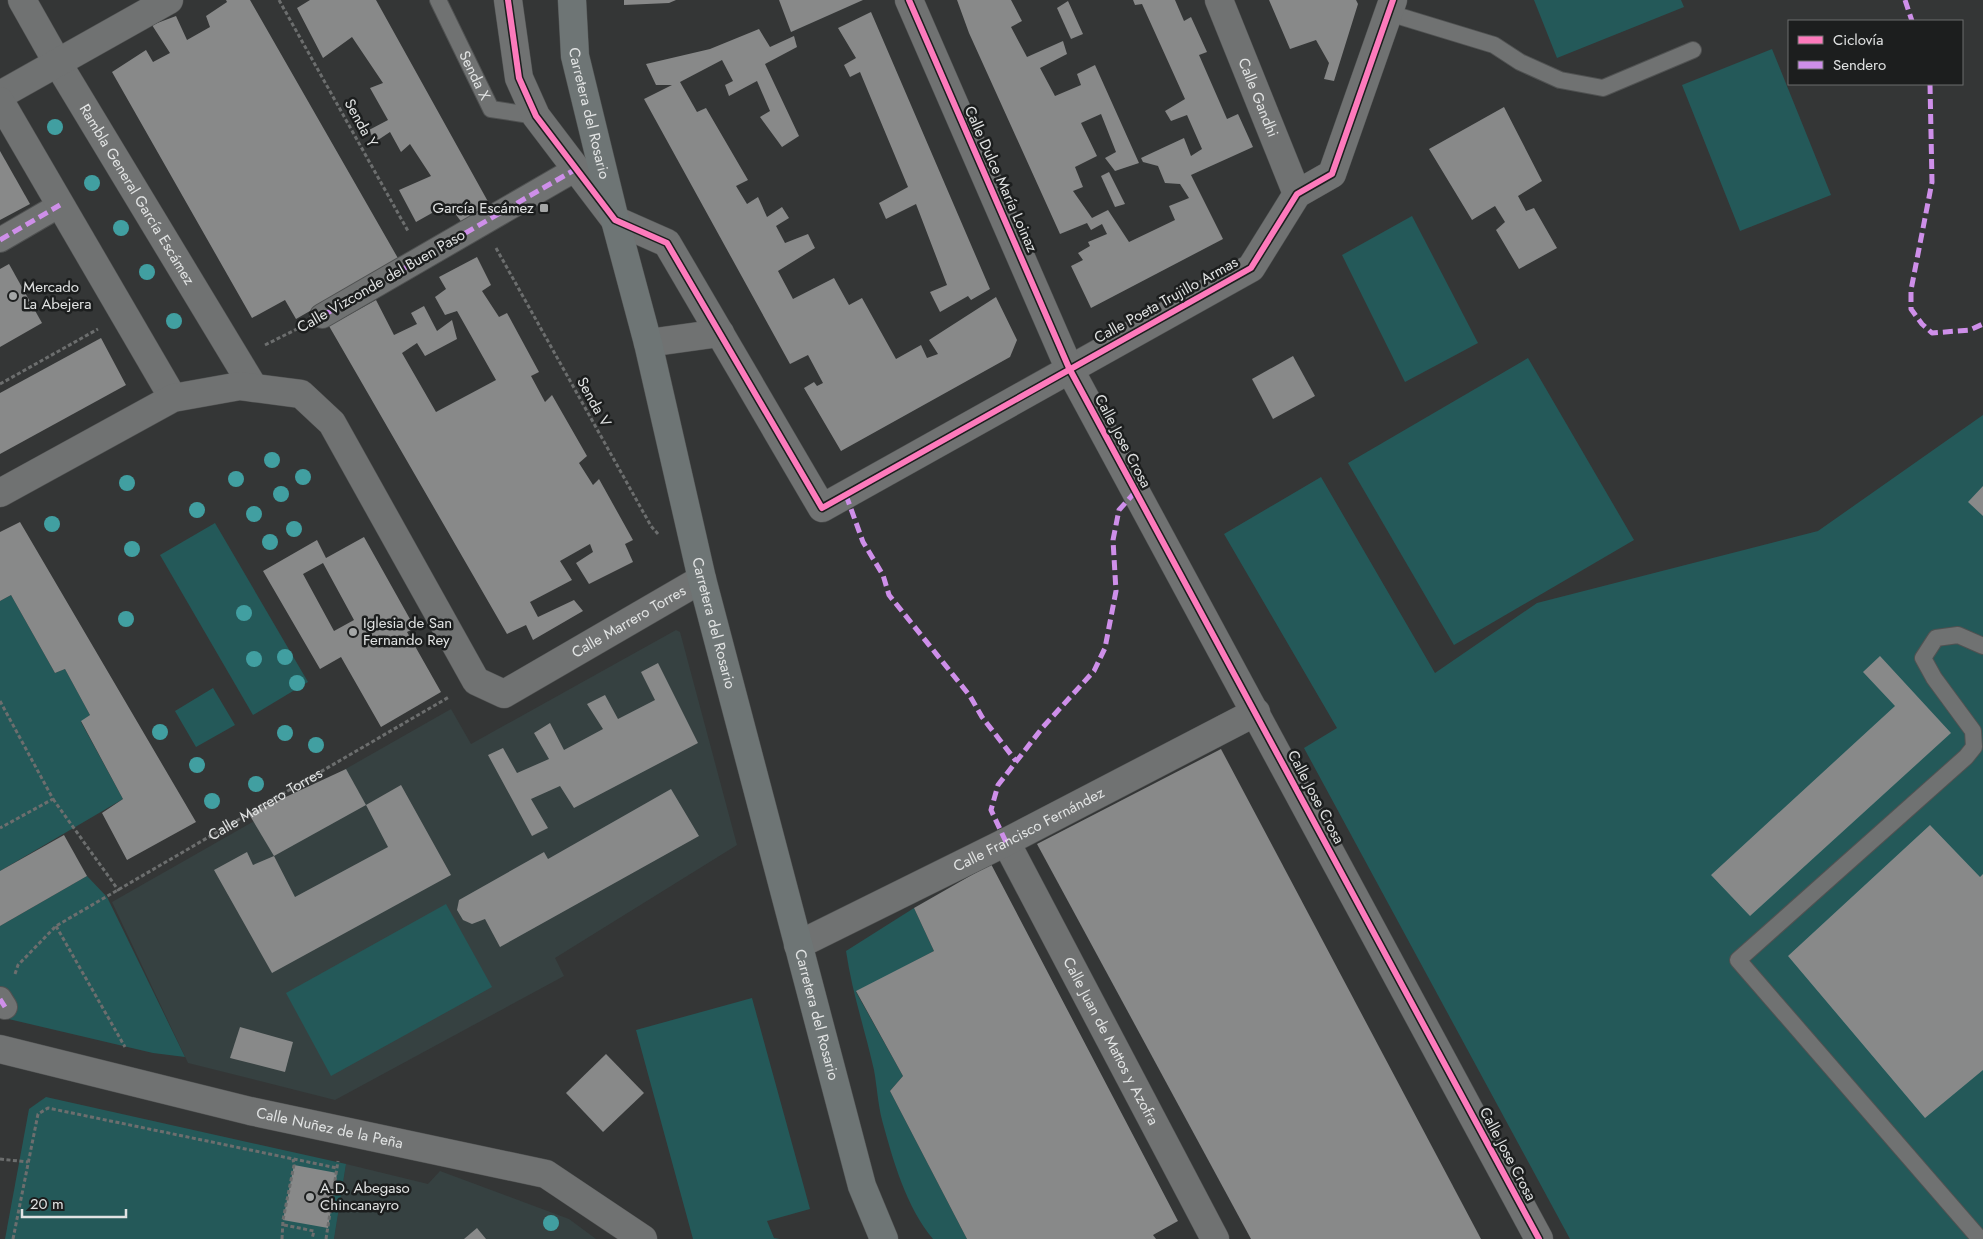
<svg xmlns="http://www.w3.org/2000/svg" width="1983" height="1239" font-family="Jost,sans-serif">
	<rect width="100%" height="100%" fill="#343636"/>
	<g fill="#364141">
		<polygon points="676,630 680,632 737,845 555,958 564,976 335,1100 188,1063 112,902 451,709 471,744"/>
		<polygon points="346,1164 428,1184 440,1171 569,1219 596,1239 334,1239"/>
	</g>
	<g fill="#245959">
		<polygon points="1534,0 1681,0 1684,7 1557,58"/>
		<polygon points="1772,49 1831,195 1740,231 1682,85"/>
		<polygon points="1412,216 1478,343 1405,382 1342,255"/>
		<polygon points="1528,358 1634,540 1454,645 1348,463"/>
		<polygon points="1983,415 1983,1239 1570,1239 1304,748 1337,728 1224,534 1321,477 1435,673 1537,603 1818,531"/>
		<polygon points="215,523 308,682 253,715 160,555"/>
		<polygon points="11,595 55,673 65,669 90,715 81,722 123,799 0,871 0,601"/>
		<polygon points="213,688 235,725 196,747 175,711"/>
		<polygon points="87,876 107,897 185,1057 153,1053 0,1017 0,926"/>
		<polygon points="446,904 492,987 331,1076 286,993"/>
		<path d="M914 908 934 951 856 992 903 1076 890 1091 967 1239H933C906 1207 893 1160 882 1120 878 1104 877 1087 874 1070 865 1030 852 992 846 951Z"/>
		<polygon points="752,998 810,1209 767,1221 774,1238 780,1239 693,1239 636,1030"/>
		<polygon points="46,1097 346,1164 334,1239 5,1239 29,1109"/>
	</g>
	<g fill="#888989" fill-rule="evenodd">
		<polygon points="226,0 250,0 399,260 296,319 285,300 252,318 112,72 146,50 153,62 170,53 152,25 176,16 187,40 210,27 206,16 227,2"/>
		<polygon points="310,0 376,0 491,207 463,224 448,204 416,222 399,190 431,176 410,144 401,152 390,132 375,142 369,130 388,120 370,88 383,83 352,37 323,58 297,8"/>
		<polygon points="624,0 676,0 669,3 624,5"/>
		<polygon points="779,0 863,0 791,32"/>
		<polygon points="957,0 1011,0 1022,21 1011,27 1027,57 1063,41 1067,54 1040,68 1055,96 1081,85 1077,74 1095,65 1139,163 1115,171 1105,158 1116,152 1101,114 1081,123 1097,156 1075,167 1083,187 1073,191 1092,218 1108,210 1129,242 1175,220 1169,206 1189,198 1180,184 1165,183 1158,166 1143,162 1141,158 1184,138 1191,156 1202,149 1187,115 1171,121 1165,111 1185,99 1142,4 1135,5 1133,0 1175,0 1184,21 1191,17 1207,52 1199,55 1227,119 1238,114 1253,147 1191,175 1223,239 1091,308 1071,266 1083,260 1078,253 1090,246 1088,242 1107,234 1102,224 1091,230 1087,223 1060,234 969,33"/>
		<polygon points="1269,0 1356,0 1358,4 1334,81 1324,79 1329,63 1316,40 1290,49"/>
		<polygon points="1068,1 1083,34 1071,39 1057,8"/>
		<polygon points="871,12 990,289 971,300 968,296 940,312 930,292 947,285 916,204 886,219 879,203 908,187 860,72 850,77 844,65 856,58 838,28"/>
		<polygon points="759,29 770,47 794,36 797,47 765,64 799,136 782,147 760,117 770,111 757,81 729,96 725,85 733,81 722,60 680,82 697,112 706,108 748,180 736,186 747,204 758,197 767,217 782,207 789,218 776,226 785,243 808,234 815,248 778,271 793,299 834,278 849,305 862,298 896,359 921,345 927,358 938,354 929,340 996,297 1017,340 1010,357 841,451 804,388 814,382 817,386 823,383 808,355 790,364 644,99 672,85 656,85 646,64 710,49"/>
		<polygon points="1504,107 1542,181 1518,196 1526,211 1534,208 1557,248 1519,269 1496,230 1505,222 1495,206 1472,220 1429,149"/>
		<polygon points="0,151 30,204 0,220"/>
		<polygon points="1109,172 1125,204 1115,207 1101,176"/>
		<polygon points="477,257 491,285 482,291 499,317 507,313 539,372 531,376 545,402 552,395 587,456 579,463 593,485 599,479 633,540 625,544 633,562 589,584 576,563 593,552 590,544 560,561 572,580 530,602 538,617 574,600 583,611 533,640 526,625 507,634 329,326 376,300 394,335 417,324 411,313 424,306 437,331 452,320 457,339 425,356 417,343 402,353 436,412 496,380 457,311 445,315 435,297 446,289 439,277"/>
		<polygon points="9,264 42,323 0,347 0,269"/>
		<polygon points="101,338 126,385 0,454 0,393"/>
		<polygon points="1293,356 1315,396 1273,419 1252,379"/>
		<polygon points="1983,486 1983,516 1968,502"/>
		<polygon points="20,522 196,822 127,860 102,813 123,799 81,721 90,715 65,669 55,673 11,595 0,601 0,532"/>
		<path d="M364 537 415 628 407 632 441 692 381 727 341 657 320 669 263 571 317 540 326 558ZM323 563 354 620 334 631 303 574Z"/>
		<polygon points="1880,656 1951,733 1750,916 1711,875 1895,706 1863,672"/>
		<polygon points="658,663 698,743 574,808 560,786 531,799 548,828 532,836 488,755 503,748 517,773 549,759 534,733 550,723 564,750 603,729 587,704 605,695 618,719 655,700 641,672"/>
		<polygon points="1221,749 1481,1239 1251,1239 1037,844"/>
		<polygon points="346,769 366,805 274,856 249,814"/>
		<polygon points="401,785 451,875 272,973 214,870 247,852 253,865 274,856 295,897 388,847 366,805"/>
		<polygon points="671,789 699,836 500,947 485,919 472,924 463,920 457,910 459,900 544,852 548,859"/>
		<polygon points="1930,825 1980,877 1983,874 1983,1070 1925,1118 1788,956"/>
		<polygon points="64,835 87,876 0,926 0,871"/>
		<polygon points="991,864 1178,1221 1153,1235 1156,1239 967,1239 890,1091 903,1076 856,991 934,951 914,908"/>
		<polygon points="240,1027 293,1042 285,1072 230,1058"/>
		<polygon points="606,1054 644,1093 603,1132 566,1093"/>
		<polygon points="294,1165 337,1173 328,1228 283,1220"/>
		<polygon points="477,1228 486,1239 464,1239"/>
	</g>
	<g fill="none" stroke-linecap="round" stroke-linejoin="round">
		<defs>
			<g id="service">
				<path id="s2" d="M438 0 491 109 536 116"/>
				<polyline points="1389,13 1494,45 1520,62 1560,80 1603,88 1693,50"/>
				<polyline points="1980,1239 1738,960 1966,757 1974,747 1973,731 1934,678 1923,658 1936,638 1958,635 1983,646"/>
			</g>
			<g id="pedestrian">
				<polyline points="0,240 60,205"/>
				<polyline points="322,316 576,169"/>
				<polyline points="0,999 5,1007"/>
			</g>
			<g id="minor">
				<path id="s3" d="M22 0 57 62 254 388"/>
				<polyline points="508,0 519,78 536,116 615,220 667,243 822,508 1251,268 1297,194 1332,174 1393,0"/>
				<polyline points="909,0 1069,368 1539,1239"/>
				<path id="s4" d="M1219 0 1297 194"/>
				<polyline points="0,95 169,0"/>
				<polyline points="0,101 173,398"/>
				<polyline points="648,343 720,333"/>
				<path id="s5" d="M0 493 173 398 240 386 301 394 332 423 476 681 504 694 702 579"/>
				<path id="s6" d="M1006 842 1215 1239"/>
				<path id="s7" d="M798 945 1006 842 1256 712"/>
				<path id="s8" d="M0 1049 250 1111 546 1174 643 1239"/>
			</g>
			<g id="secondary">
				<path id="s9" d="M572 0 575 56 615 220 648 343 702 579 862 1186 884 1239"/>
			</g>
		</defs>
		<use href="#service" stroke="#505252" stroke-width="18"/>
		<use href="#pedestrian" stroke="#505252" stroke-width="26"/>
		<use href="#minor" stroke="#505252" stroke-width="29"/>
		<use href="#secondary" stroke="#505252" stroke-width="29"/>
		<g stroke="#6c6e6e" stroke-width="3" stroke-dasharray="4 2.5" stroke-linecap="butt">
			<polyline points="279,0 408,231"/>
			<polyline points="496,248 651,526 658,534"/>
			<polyline points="265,345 297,329"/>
			<polyline points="0,384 98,329"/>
			<polyline points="0,701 53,799 0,828"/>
			<polyline points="53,799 119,891"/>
			<polyline points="56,926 125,1047"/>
			<path id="s1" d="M15 974 18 965 56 926 449 697"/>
			<polyline points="0,1159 28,1162"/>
			<polyline points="284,1225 314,1231 312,1239"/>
			<polyline points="13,1239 38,1114 48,1108 337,1168"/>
			<polyline points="282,1239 283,1220 294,1165 293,1159"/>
			<polyline points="326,1239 338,1161"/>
		</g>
		<use href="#service" stroke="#707272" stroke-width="16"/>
		<use href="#pedestrian" stroke="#707272" stroke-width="24"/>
		<use href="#minor" stroke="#707272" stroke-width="28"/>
		<use href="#secondary" stroke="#6e7575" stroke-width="28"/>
		<g stroke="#ce8fe9" stroke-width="5" stroke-dasharray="10 5" stroke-linecap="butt">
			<polyline points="1905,0 1912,21"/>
			<polyline points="1930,84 1932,182 1911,290 1911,309 1922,324 1932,333 1970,330 1983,324"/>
			<polyline points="0,240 60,205"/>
			<polyline points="322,316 576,169"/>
			<polyline points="846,495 863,542 883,575 889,595 970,696 982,717 1016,761"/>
			<polyline points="1006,842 991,810 998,785 1043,727 1094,671 1105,648 1116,591 1113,540 1119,510 1136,491"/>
			<polyline points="0,999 5,1007"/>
		</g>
		<defs>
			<g id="cycleway">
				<polyline points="508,0 519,78 536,116 615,220 667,243 822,508 1251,268 1297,194 1332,174 1393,0"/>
				<polyline points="909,0 1069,368 1539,1239"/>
			</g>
		</defs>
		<use href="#cycleway" stroke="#1c1e1e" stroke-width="9"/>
		<use href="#cycleway" stroke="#fd7abc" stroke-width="6"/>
	</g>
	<g fill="#419fa1">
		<circle cx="55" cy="127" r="8"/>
		<circle cx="92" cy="183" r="8"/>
		<circle cx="121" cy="228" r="8"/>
		<circle cx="147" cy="272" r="8"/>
		<circle cx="174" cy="321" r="8"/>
		<circle cx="272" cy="460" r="8"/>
		<circle cx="303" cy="477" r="8"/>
		<circle cx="236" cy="479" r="8"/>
		<circle cx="127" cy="483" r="8"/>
		<circle cx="281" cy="494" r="8"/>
		<circle cx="197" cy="510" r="8"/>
		<circle cx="254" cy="514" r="8"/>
		<circle cx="52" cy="524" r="8"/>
		<circle cx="294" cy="529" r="8"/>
		<circle cx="270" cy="542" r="8"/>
		<circle cx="132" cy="549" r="8"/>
		<circle cx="244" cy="613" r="8"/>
		<circle cx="126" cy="619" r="8"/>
		<circle cx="285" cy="657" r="8"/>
		<circle cx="254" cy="659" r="8"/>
		<circle cx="297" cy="683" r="8"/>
		<circle cx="160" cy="732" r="8"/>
		<circle cx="285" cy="733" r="8"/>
		<circle cx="316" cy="745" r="8"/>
		<circle cx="197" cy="765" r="8"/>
		<circle cx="256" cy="784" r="8"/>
		<circle cx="212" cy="801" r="8"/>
		<circle cx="551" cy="1223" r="8"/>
	</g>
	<g fill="#a4a6a6" stroke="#1c1e1e" stroke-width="2">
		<rect x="539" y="203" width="10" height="10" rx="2.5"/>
		<circle cx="13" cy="296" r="5"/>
		<circle cx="353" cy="632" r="5"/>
		<circle cx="310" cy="1197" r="5"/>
	</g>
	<g text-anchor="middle" stroke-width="5" stroke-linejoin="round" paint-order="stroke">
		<g font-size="15" fill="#e1e3e3" stroke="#1c1e1e">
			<text dy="5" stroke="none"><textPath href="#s2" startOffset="84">Senda X</textPath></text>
			<text dy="5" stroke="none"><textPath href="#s4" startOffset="105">Calle Gandhi</textPath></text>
			<text dy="5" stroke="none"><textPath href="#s9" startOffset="115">Carretera del Rosario</textPath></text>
			<text transform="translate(361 123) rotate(61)" y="5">Senda Y</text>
			<text transform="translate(1001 179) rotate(66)" y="5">Calle Dulce María Loinaz</text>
			<text dy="5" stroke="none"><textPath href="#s3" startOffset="226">Rambla General García Escámez</textPath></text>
			<text transform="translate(381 281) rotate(-30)" y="5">Calle Vizconde del Buen Paso</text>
			<text transform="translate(1166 300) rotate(-29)" y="5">Calle Poeta Trujillo Armas</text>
			<text transform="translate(594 402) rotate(61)" y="5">Senda V</text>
			<text transform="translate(1123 441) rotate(62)" y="5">Calle Jose Crosa</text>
			<text dy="5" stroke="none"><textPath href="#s5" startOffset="840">Calle Marrero Torres</textPath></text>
			<text dy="5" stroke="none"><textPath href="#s9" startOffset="640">Carretera del Rosario</textPath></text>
			<text transform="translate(1316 797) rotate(62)" y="5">Calle Jose Crosa</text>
			<text dy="5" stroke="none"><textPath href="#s1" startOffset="306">Calle Marrero Torres</textPath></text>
			<text dy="5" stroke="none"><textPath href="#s7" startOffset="258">Calle Francisco Fernández</textPath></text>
			<text dy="5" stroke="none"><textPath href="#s9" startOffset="1045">Carretera del Rosario</textPath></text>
			<text dy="5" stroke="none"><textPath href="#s6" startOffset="225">Calle Juan de Mattos y Azofra</textPath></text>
			<text dy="5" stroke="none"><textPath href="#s8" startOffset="339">Calle Nuñez de la Peña</textPath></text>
			<text transform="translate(1508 1154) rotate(62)" y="5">Calle Jose Crosa</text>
		</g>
		<g font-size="15" fill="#e1e3e3" stroke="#1c1e1e" text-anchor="start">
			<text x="534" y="213" text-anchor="end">García Escámez</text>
			<text x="23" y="292">Mercado<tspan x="23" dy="17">La Abejera</tspan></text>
			<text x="363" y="628">Iglesia de San<tspan x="363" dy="17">Fernando Rey</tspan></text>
			<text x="320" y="1193">A.D. Abegaso<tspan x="320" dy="17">Chincanayro</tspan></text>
		</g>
	</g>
	<rect x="1788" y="20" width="175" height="65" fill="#1c1e1e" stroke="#6b6d6d"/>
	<rect x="1798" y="36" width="25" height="8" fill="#fd7abc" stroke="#6b6d6d"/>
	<text x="1833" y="45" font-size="15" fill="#e1e3e3">Ciclovía</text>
	<rect x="1798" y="61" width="25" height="8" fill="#ce8fe9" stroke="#6b6d6d"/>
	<text x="1833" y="70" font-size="15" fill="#e1e3e3">Sendero</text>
	<path d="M22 1209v8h104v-8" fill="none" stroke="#e1e3e3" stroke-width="2.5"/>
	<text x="30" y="1209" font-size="15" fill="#e1e3e3" stroke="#1c1e1e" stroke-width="4" paint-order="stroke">20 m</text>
</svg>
